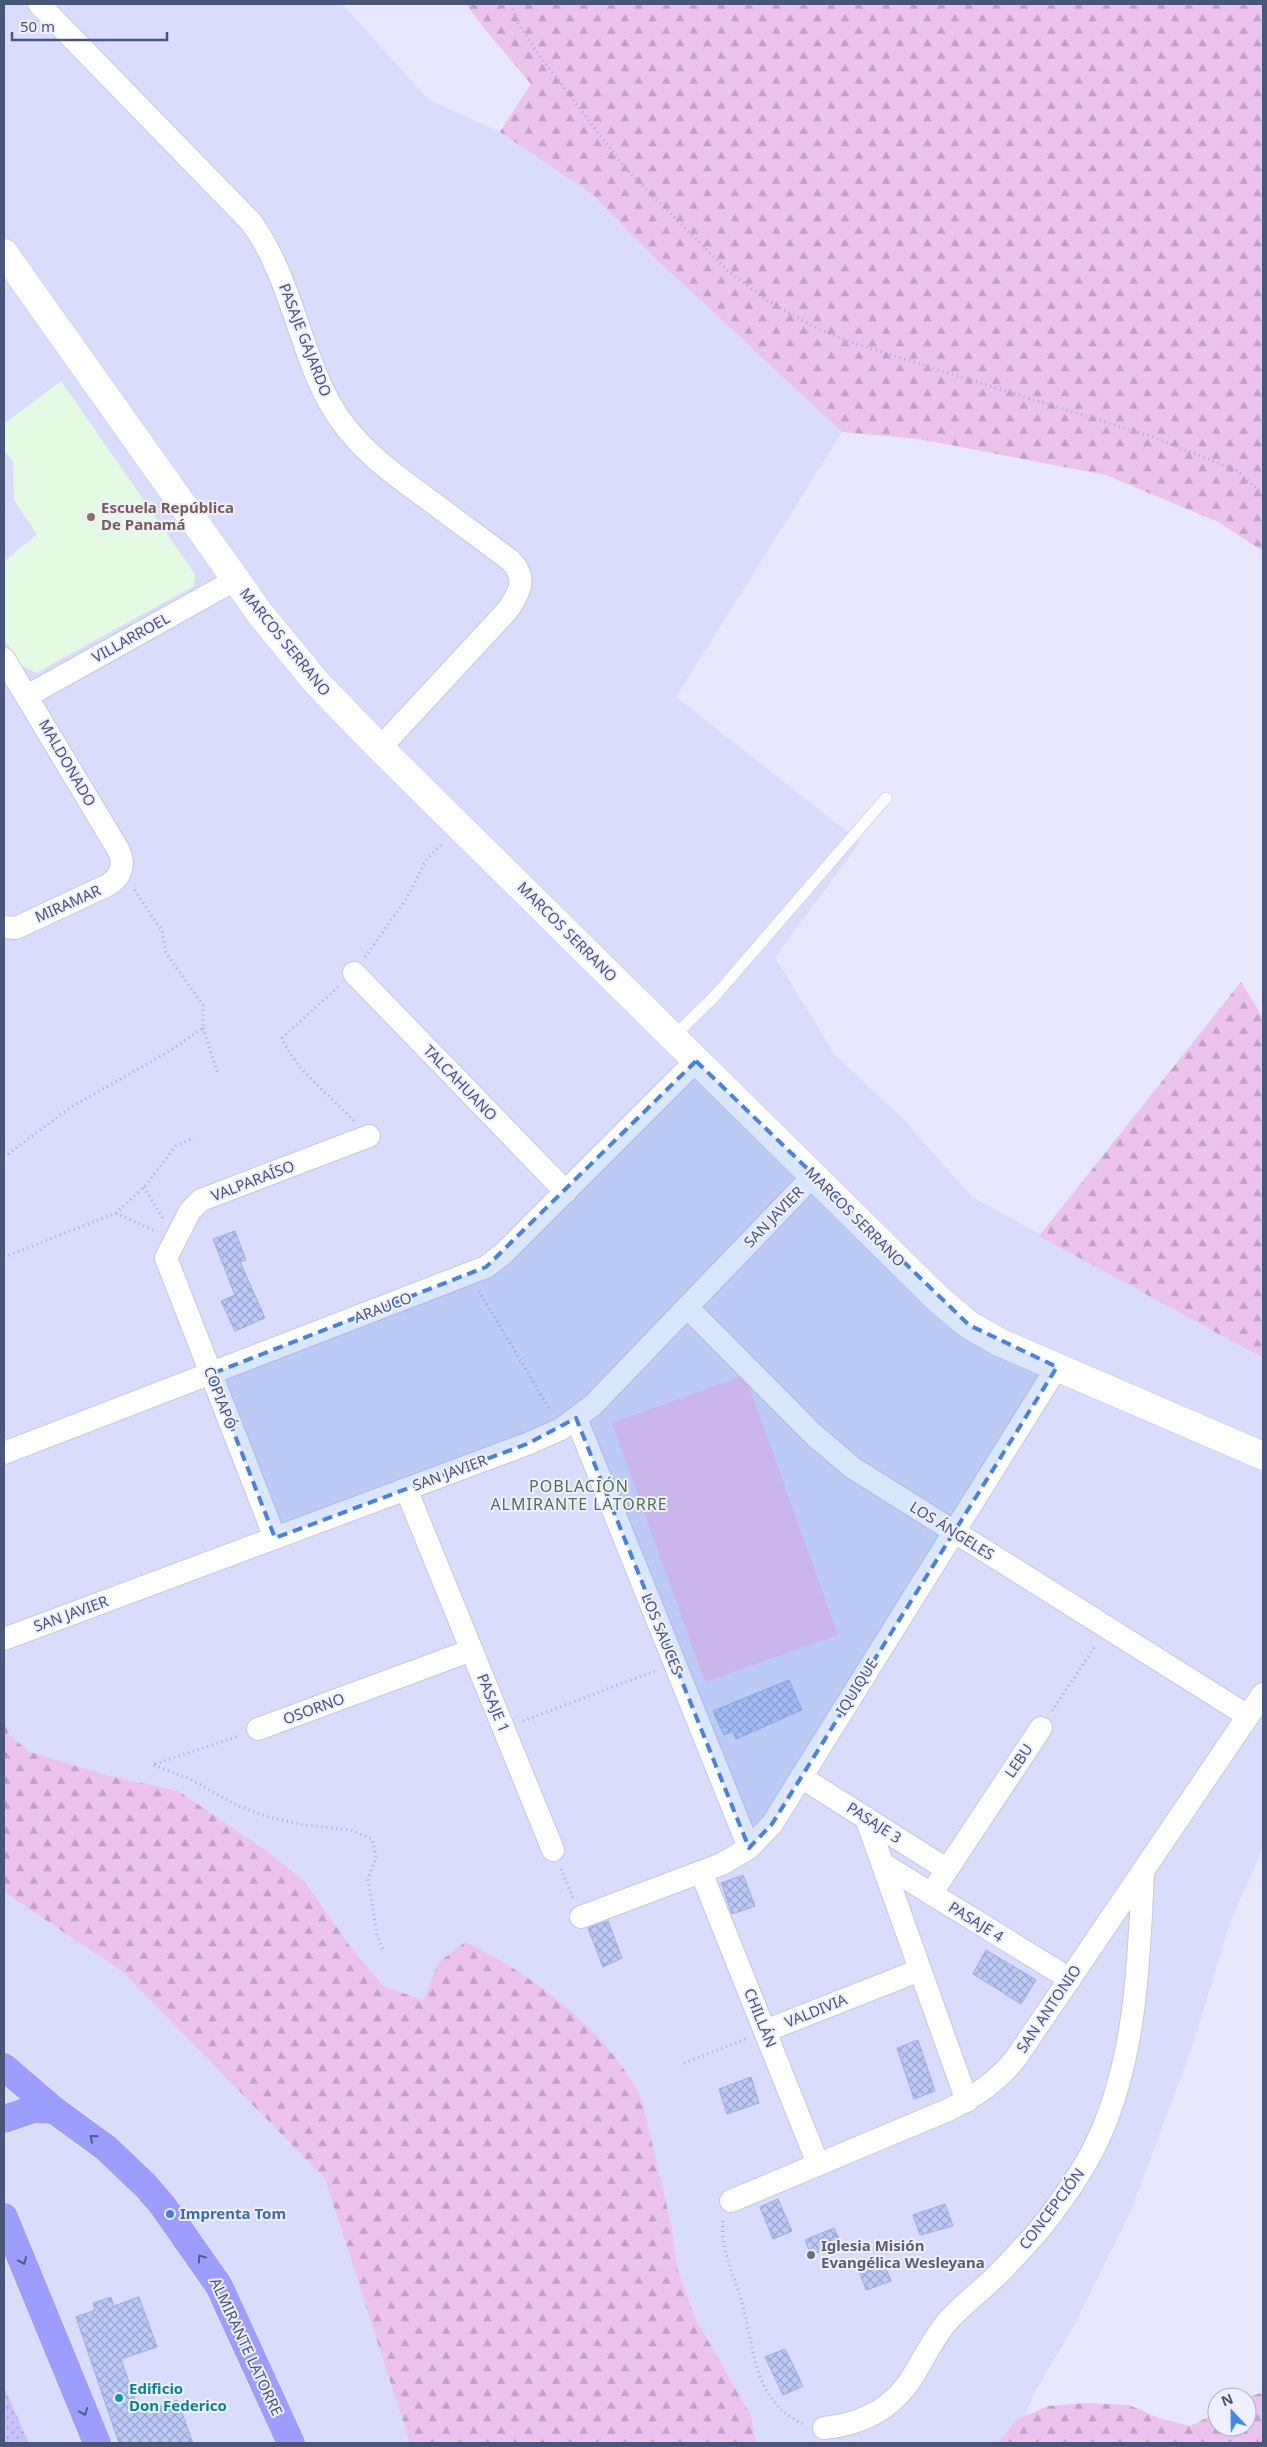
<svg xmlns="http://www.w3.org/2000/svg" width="1267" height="2447" font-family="'Noto Sans',sans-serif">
	<defs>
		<pattern id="forest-firs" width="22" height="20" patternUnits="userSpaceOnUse" patternTransform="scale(1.25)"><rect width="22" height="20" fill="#ecc3ed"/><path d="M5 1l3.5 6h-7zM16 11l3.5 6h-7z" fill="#c1a1c5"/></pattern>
		<pattern id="sand-dots" width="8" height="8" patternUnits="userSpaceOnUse" patternTransform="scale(1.25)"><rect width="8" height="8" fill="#c9c0ff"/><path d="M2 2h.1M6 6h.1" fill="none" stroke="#a59fd3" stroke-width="1.8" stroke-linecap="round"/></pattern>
		<pattern id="building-cross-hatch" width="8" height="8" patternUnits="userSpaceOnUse" patternTransform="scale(1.25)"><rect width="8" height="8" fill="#bcc9f6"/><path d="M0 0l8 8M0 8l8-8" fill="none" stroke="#9ba6cc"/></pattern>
	</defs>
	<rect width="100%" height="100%" fill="#e7e7fe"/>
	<g fill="#dadcfb">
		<polygon points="4,4 342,4 429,100 500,132 592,194 657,260 842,432 676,697 860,842 775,957 834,1054 905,1121 971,1196 1263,1358 1263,1847 1231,1920 1192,2047 1130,2213 1074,2326 1034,2393 1022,2425 1006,2443 749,2443 427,2009 379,1992 57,1766 4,1740"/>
		<polygon points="4,1892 123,1972 325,2179 410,2443 29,2443 4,2387"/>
	</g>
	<polygon fill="#e3fbe3" points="61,381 195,574 194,586 36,673 21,665 4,639 4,562 37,534 14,500 13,461 4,450 4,424"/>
	<polygon fill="#ecc3ed" points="745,1375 838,1635 705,1682 612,1423"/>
	<g fill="url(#forest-firs)">
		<polygon points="466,4 1263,4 1263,551 1218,522 1106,475 919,439 842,432 657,260 592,194 500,132 531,84 483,27"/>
		<polygon points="1241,982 1263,1018 1263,1358 1039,1236"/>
		<path d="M4 1721 9 1735 30 1752 109 1776 178 1791 268 1852 304 1881 352 1949 383 1986 423 2000 438 1963 465 1942C531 1973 610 2033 642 2100L672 2229 677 2268 695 2318 751 2416 756 2443H410L325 2179 123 1972 4 1892Z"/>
		<polygon points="1263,2392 1263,2443 997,2443 1018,2419 1048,2406 1087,2403 1129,2405 1159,2418 1190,2426 1217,2413 1217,2427 1247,2427 1247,2398"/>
	</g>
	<polygon fill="url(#sand-dots)" points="4,2387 28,2441 29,2443 4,2443"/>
	<g fill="url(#building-cross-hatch)" stroke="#9baeea">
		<polygon points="235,1231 246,1260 240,1262 265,1318 235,1331 221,1301 235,1295 213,1239"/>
		<polygon points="789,1680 802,1710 736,1739 733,1731 724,1735 713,1711"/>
		<polygon points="743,1875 755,1906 732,1914 721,1883"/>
		<polygon points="608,1921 622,1958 603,1967 588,1928"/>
		<polygon points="986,1950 1036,1980 1021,2004 973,1974"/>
		<polygon points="918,2040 935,2091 914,2099 897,2048"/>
		<polygon points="751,2077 759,2103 727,2114 719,2089"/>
		<polygon points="778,2199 792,2231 773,2239 760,2207"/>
		<polygon points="945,2204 953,2226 920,2235 913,2215"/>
		<polygon points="834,2228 841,2243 811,2255 805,2240"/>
		<polygon points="883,2261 891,2281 866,2290 859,2271"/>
		<polygon points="111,2297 114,2306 139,2297 157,2347 121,2359 140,2414 177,2400 193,2443 119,2443 76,2317 95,2310 93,2303"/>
		<polygon points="785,2349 803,2386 783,2395 765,2357"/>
	</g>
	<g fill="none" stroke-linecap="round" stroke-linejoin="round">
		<defs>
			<polyline id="lane" points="673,1037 714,997 886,798"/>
			<g id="street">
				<path d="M39 4 251 222C290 276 298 344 329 402 353 446 393 474 432 502 458 522 485 541 511 561 528 578 519 595 506 612L380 748"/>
				<path d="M4 659 119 851C125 865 121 877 108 885L16 928 4 927"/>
				<polyline points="27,696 235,580"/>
				<polyline points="354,973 566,1192"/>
				<polyline points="687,1307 814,1435 853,1468 1248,1716"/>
				<polyline points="576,1418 749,1848"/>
				<polyline points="4,1453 486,1267 503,1254 696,1061"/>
				<polyline points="406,1489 553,1850"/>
				<polyline points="275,1538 166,1258 190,1211 201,1200 369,1136"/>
				<polyline points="4,1639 527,1444 561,1429 593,1405 813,1176"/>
				<polyline points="258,1729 472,1650"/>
				<polyline points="801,1777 946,1869"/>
				<polyline points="866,1818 967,2101"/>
				<polyline points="883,1864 1070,1979"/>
				<polyline points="701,1872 818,2164"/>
				<polyline points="931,1894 1041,1728"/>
				<polyline points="581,1917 722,1864 749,1848 772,1824 1057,1367"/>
				<polyline points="765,2031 920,1970"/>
				<path d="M731 2201 948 2110C975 2097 997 2082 1016 2058L1263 1694"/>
				<path d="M824 2428C865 2424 896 2407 916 2371 926 2354 934 2338 946 2323 960 2307 976 2295 991 2281 1008 2265 1024 2247 1040 2229 1063 2200 1086 2168 1101 2133 1136 2053 1139 1960 1143 1873"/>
			</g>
			<polyline id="secondary" points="4,253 261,615 316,682 380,748 937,1298 969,1325 1001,1343 1263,1456"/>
			<g id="primary">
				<polyline points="4,2067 54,2110 106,2148 146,2186 163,2206 219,2286 291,2443"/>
				<polyline points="4,2119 34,2109 54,2110"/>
				<polyline points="4,2217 97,2443"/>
			</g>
		</defs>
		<use href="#lane" stroke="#c3c8e7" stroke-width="12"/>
		<use href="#street" stroke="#c3c8e7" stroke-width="24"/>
		<use href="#secondary" stroke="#c0c7eb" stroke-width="29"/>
		<use href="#primary" stroke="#fff" stroke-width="29"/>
		<g stroke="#9eaddb" stroke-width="3" stroke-dasharray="1 4" stroke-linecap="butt">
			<polyline points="511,4 518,23 536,51 625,168 727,270 767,300 818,329 856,344 1150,436 1236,470 1263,494"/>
			<polyline points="365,957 407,898 426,860 443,843"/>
			<path d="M338 987 282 1038C296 1071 330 1095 354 1121"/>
			<polyline points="203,1028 218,1074"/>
			<polyline points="4,1157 71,1107 168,1052 203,1028 203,1005 166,953 162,931 134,889"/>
			<polyline points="144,1187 163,1219"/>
			<polyline points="116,1213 157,1232"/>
			<polyline points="4,1257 116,1213 144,1187 176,1146 194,1138"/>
			<polyline points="479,1291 550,1410"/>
			<polyline points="1052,1711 1096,1645"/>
			<polyline points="523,1721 655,1671"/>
			<polyline points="155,1764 239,1736"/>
			<polyline points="154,1765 190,1779 236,1805 265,1816 304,1825 351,1830 372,1839 376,1857 368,1879 377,1935 383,1950"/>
			<polyline points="561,1869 573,1898"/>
			<polyline points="684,2063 746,2039"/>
			<path d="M723 2221C720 2251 734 2274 742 2303 755 2348 753 2403 804 2424"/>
		</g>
		<use href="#lane" stroke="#fff" stroke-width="11"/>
		<use href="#street" stroke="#fff" stroke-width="22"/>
		<use href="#secondary" stroke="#fff" stroke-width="28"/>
		<use href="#primary" stroke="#9d9dff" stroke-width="28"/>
	</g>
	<defs><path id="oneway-chevron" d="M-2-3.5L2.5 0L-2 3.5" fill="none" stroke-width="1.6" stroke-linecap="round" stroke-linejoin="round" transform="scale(1.25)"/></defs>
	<g stroke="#505d87">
		<use href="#oneway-chevron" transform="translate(93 2138) rotate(-141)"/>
		<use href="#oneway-chevron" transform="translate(201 2258) rotate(-126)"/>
		<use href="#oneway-chevron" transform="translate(23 2261) rotate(68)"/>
		<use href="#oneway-chevron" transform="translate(84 2412) rotate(68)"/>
	</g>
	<path fill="#4483e5" fill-opacity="0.2" stroke="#4483e5" stroke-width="4" stroke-dasharray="10 6" stroke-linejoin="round" d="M696 1061 969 1325 1057 1367 772 1824 749 1848 576 1418 527 1444 275 1538 211 1374 486 1267Z"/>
	<circle fill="#8d6e63" stroke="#efefff" stroke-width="2" cx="91" cy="517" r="5"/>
	<circle fill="#3f7fe0" stroke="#efefff" stroke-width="2" cx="170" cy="2214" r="5"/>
	<circle fill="#6b7280" stroke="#efefff" stroke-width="2" cx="811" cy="2255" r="5"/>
	<circle fill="#0f9aa8" stroke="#efefff" stroke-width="2" cx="119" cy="2398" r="5"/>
	<g text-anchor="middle" stroke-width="4" stroke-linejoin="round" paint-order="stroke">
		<g font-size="15" fill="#48567a" stroke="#efefff">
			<text transform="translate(305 340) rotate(69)" y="5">PASAJE GAJARDO</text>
			<text transform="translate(131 638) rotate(-29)" y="5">VILLARROEL</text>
			<text transform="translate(285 642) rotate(51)" y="5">MARCOS SERRANO</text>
			<text transform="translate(67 763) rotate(60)" y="5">MALDONADO</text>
			<text transform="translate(68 904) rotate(-24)" y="5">MIRAMAR</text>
			<text transform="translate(567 932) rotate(45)" y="5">MARCOS SERRANO</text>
			<text transform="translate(460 1083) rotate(46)" y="5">TALCAHUANO</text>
			<text transform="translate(253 1181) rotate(-21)" y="5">VALPARAÍSO</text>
			<text transform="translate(774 1217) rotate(-46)" y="5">SAN JAVIER</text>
			<text transform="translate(855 1217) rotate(45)" y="5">MARCOS SERRANO</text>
			<text transform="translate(383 1308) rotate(-21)" y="5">ARAUCO</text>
			<text transform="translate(220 1398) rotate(69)" y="5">COPIAPÓ</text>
			<text transform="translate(450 1473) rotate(-20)" y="5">SAN JAVIER</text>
			<text transform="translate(952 1531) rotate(32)" y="5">LOS ÁNGELES</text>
			<text transform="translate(71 1614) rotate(-20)" y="5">SAN JAVIER</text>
			<text transform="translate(662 1634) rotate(68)" y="5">LOS SAUCES</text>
			<text transform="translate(857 1687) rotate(-58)" y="5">IQUIQUE</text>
			<text transform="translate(493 1703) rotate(68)" y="5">PASAJE 1</text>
			<text transform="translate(314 1709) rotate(-20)" y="5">OSORNO</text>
			<text transform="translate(1019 1761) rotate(-56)" y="5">LEBU</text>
			<text transform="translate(874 1823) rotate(33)" y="5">PASAJE 3</text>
			<text transform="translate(976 1922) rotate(32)" y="5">PASAJE 4</text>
			<text transform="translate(1049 2009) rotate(-56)" y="5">SAN ANTONIO</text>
			<text transform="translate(816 2011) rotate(-22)" y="5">VALDIVIA</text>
			<text transform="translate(760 2018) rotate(68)" y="5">CHILLÁN</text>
			<text transform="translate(1052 2209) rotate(-53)" y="5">CONCEPCIÓN</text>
			<text transform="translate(246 2347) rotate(65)" y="5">ALMIRANTE LATORRE</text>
		</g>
		<g font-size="15" font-weight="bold" fill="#785e54" stroke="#efefff" text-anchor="start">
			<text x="101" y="513">Escuela República<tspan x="101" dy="17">De Panamá</tspan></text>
		</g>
		<g font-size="15" font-weight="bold" fill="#366cbe" stroke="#efefff" text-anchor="start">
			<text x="180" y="2219">Imprenta Tom</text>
		</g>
		<g font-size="15" font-weight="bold" fill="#5b616d" stroke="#efefff" text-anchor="start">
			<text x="821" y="2251">Iglesia Misión<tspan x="821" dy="17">Evangélica Wesleyana</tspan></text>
		</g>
		<g font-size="15" font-weight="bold" fill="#0d838f" stroke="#efefff" text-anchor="start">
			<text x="129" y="2394">Edificio<tspan x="129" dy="17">Don Federico</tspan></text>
		</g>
		<g font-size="16" letter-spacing="1" fill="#4b744c" stroke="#efefff">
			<text x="579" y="1492">POBLACIÓN<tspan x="579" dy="18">ALMIRANTE LATORRE</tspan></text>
		</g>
	</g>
	<rect width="1267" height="2447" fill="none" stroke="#48567a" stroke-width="10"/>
	<g transform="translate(1232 2412) rotate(338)"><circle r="24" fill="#efefff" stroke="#acb2ca"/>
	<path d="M0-4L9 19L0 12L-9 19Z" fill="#4388f1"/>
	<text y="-8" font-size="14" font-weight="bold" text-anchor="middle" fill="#48567a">N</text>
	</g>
	<path d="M12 32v8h155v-8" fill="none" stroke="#48567a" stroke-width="2.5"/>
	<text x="20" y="32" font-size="15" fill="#48567a" stroke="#efefff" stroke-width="4" paint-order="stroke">50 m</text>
</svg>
